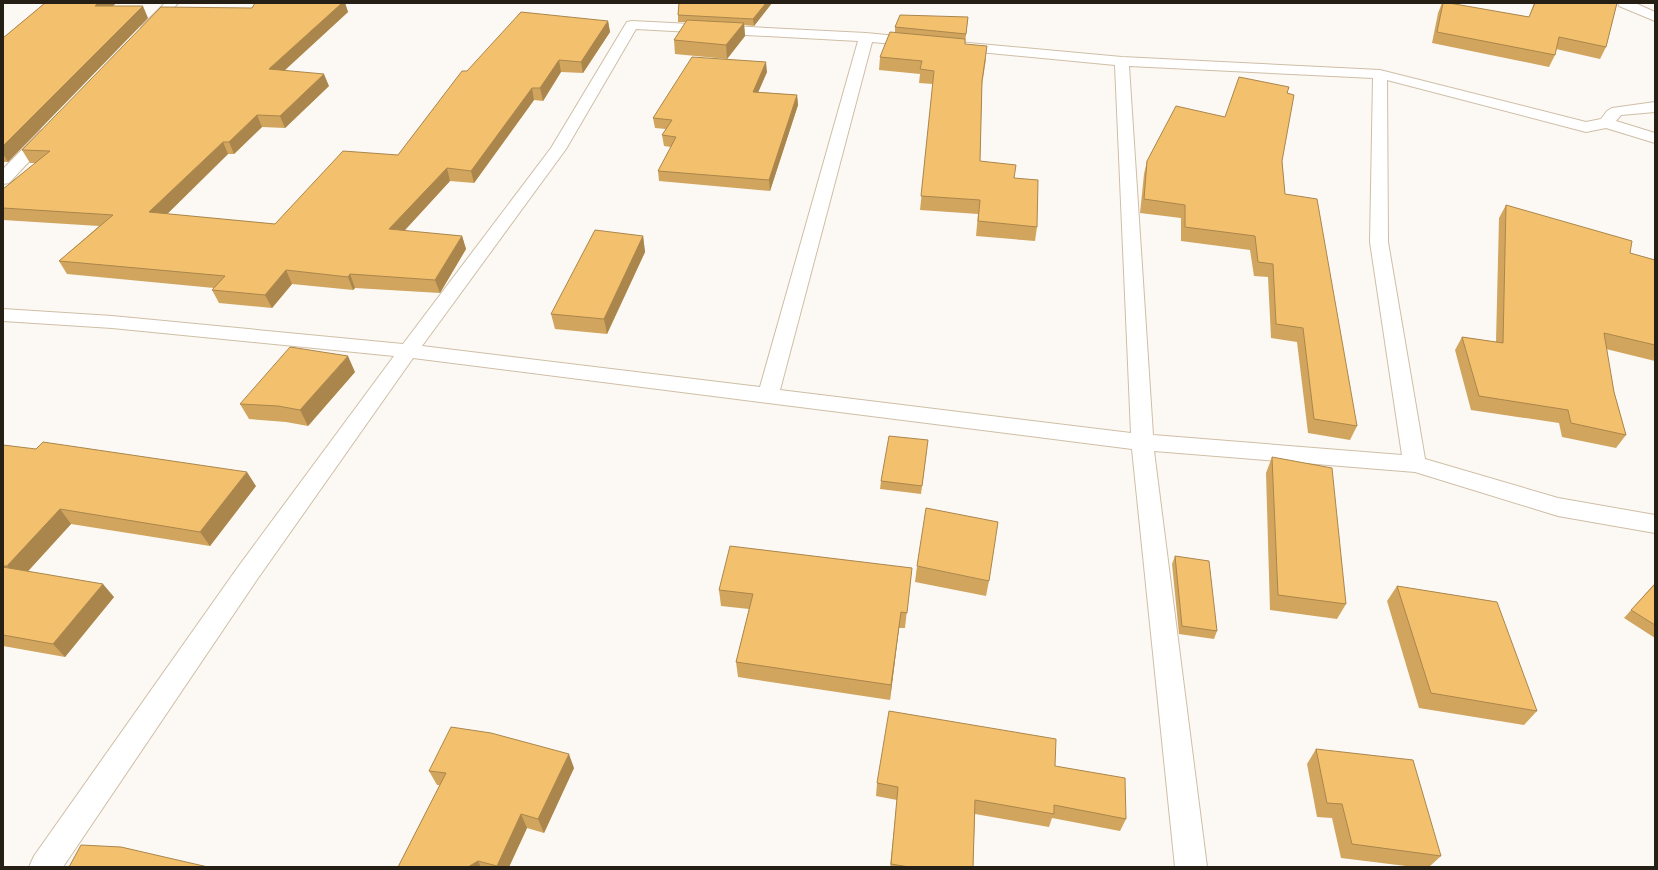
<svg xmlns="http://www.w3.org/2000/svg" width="1658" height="870" font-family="Cabin,sans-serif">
	<rect width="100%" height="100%" fill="#fcf9f4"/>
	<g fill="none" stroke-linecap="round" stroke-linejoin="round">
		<defs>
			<g id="minor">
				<polygon points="165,3 178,3 153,31 143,31 141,28 143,25"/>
				<polygon points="1618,3 1635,3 1655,12 1655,21 1619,6"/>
				<path d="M632 21 866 33 917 38 922 39 924 42 922 45 917 46 872 42 780 390 1131 433 1115 65 958 50 953 49 951 46 953 43 958 42 1122 57 1380 70 1586 122 1601 119 1607 111 1612 108 1655 102V112L1621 115 1616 121 1655 133V143L1606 128 1586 132 1387 80 1388 242 1425 459 1558 498 1655 515V533L1558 516 1415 472 1154 451 1207 867H1175L1132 449 413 358 256 581 63 867H29L34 856 238 567 394 356 112 328 3 321V309L112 316 403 344 551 148 625 25 627 22ZM636 29 858 41 760 387 422 346 566 149ZM1129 66 1373 78 1370 242 1402 455 1153 435Z"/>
				<polygon points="46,129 52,131 54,134 52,137 9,183 3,184 3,169 40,131"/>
			</g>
		</defs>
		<use href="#minor" stroke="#cfbea6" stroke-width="2"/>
		<use href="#minor" fill="#fff" fill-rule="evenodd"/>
	</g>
	<g fill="#d1a55e">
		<polygon points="45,3 115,3 115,4 113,6 148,18 8,162 3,162 3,38"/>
		<polygon points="255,3 345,3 348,12 285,70 329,86 285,128 262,127 234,154 228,154 167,214 275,224 398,155 467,71 608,21 610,32 583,73 561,72 543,101 534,100 474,183 450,181 404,231 462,236 466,249 440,293 355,288 353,290 292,284 272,308 219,303 212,290 214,288 67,274 59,261 99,226 3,220 3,189 36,163 30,163 22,150 252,8"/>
		<polygon points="679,3 772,3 754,26 744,25 745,36 727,59 675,54 674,40 686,22 678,22 678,15"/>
		<polygon points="1442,3 1529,17 1534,3 1617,3 1606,47 1600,59 1556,49 1555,55 1549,67 1432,43 1438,13"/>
		<polygon points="968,17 965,44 986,59 982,85 980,161 1014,178 1037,227 1035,241 976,236 978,214 920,210 933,84 919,83 920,74 879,70 880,57 895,33 895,27"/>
		<polygon points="767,72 758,92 797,95 798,105 770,191 659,181 658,171 671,147 664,146 662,135 666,129 655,128 653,118"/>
		<polygon points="1287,93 1282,161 1285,194 1357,426 1350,440 1308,433 1297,342 1271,338 1268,277 1254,276 1250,250 1181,241 1181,218 1140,213 1144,174 1147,161 1225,117"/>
		<polygon points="1506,205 1630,253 1655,260 1655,361 1606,349 1614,392 1626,435 1616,448 1562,437 1559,423 1471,410 1455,350 1462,337 1496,342 1499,218"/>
		<polygon points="643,236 645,252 607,334 555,329 551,314"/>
		<polygon points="355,372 308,426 286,422 249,419 240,404"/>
		<polygon points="3,445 256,486 210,546 71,524 28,571 114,597 65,657 3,646"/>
		<polygon points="927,449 921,494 880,489 881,481"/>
		<polygon points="1272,457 1346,604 1337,619 1270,610 1266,473"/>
		<polygon points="1175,556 1217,631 1214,639 1179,634 1172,564"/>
		<polygon points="917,566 989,581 986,596 915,582"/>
		<polygon points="910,583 905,628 899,628 890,700 738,677 736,662 749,609 721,606 719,590"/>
		<polygon points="1655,583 1655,638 1624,618"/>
		<polygon points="1397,586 1537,711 1524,725 1419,708 1387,601"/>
		<polygon points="1316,749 1441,856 1429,867 1414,867 1341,858 1332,818 1317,817 1307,764"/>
		<polygon points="1055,766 1126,819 1120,831 1052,818 1049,827 975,814 973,867 890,867 897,800 876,796 877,783"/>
		<polygon points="574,768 544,833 527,828 509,867 398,867 440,785 437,785 429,771"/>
	</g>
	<g fill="#aa864c">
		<polygon points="98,3 115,3 115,4 101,17 95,6"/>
		<polygon points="342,3 345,3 348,12 273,81 269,69"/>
		<polygon points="766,3 772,3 754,26 753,19"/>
		<polygon points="143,6 148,18 8,162 3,154 3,146"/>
		<polygon points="608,21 610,32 583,73 581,62"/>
		<polygon points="744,23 745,36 727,59 726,45"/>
		<polygon points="559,60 561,72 543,101 540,88"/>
		<polygon points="766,62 767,72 754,102 753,92"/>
		<polygon points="324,74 329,86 285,128 280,116"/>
		<polygon points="532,88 534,100 474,183 471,171"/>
		<polygon points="797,95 798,105 770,191 769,180"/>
		<polygon points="257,115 262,127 234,154 229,142"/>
		<polygon points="223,142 228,154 156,225 149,212"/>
		<polygon points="447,168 450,181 394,242 389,229"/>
		<polygon points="462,236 466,249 440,293 435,280"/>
		<polygon points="643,236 645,252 607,334 604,319"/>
		<polygon points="286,270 292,284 272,308 265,295"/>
		<polygon points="350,274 355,288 353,290 348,277"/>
		<polygon points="348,356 355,372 308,426 300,410"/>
		<polygon points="247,472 256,486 210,546 200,532"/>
		<polygon points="60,509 71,524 20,580 7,566"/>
		<polygon points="103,584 114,597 65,657 53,644"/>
		<polygon points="901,612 890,700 891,685"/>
		<polygon points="569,754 574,768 544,833 538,819"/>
		<polygon points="521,814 527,828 509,867 497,867 497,866"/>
		<polygon points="478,861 481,867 468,867"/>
	</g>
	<g fill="#f3c06d" stroke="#aa864c">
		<polygon points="45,3 98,3 95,6 143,6 3,146 3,38"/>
		<polygon points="255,3 342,3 269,69 324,74 280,116 257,115 229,142 223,142 149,212 275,224 343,151 398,155 462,71 467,71 521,12 608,21 581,62 559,60 540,88 532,88 471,171 447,168 389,229 462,236 435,280 350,274 348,277 286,270 265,295 212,290 225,276 59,261 113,215 3,208 3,189 50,151 22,150 161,7 252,8"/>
		<polygon points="679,3 766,3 753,19 678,15"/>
		<polygon points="1443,3 1449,3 1529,17 1535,3 1617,3 1606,47 1559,37 1555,55 1437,32"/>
		<polygon points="900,15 968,17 966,34 895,27"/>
		<polygon points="687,20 744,23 726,45 674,40"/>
		<polygon points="890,32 965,39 965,44 987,46 982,81 980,161 1016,165 1014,178 1038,180 1037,227 978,221 980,200 921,196 934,71 920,69 922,61 880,57"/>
		<polygon points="692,57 766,62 753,92 797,95 769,180 658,171 676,137 662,135 672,120 653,118"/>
		<polygon points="1239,77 1289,87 1287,93 1294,95 1282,161 1285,194 1317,199 1357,426 1314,419 1303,328 1276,324 1273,264 1258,262 1255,236 1185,227 1185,205 1144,199 1147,161 1176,106 1225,117"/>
		<polygon points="1506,205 1632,241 1630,253 1655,260 1655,345 1604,333 1614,392 1626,435 1571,423 1568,410 1479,396 1462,337 1503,343"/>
		<polygon points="595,230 643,236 604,319 551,314"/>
		<polygon points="290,347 348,356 300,410 278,406 240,404"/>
		<polygon points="889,436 928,440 922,486 881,481"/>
		<polygon points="43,442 247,472 200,532 60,509 7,566 3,566 3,445 36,449"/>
		<polygon points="1272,457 1332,468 1346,604 1278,595"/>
		<polygon points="926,508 998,522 989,581 917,566"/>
		<polygon points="730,546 912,568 907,613 901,612 891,685 736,662 753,594 719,590"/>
		<polygon points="1175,556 1209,561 1217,631 1182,626"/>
		<polygon points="3,567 103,584 53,644 3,635"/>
		<polygon points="1655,584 1655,625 1631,610"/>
		<polygon points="1397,586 1497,602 1537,711 1431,693"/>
		<polygon points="889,711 1056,739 1055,766 1125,778 1126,819 1054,805 1054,814 975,800 973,867 909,867 891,864 898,787 877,783"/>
		<polygon points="451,727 491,733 569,754 538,819 521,814 497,866 478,861 468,867 398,867 446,773 429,771"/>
		<polygon points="1316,749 1413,760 1441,856 1352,844 1342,804 1327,803"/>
		<polygon points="81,845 121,847 208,867 69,867"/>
	</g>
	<rect width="1658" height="870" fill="none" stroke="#251f15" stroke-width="8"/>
</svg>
